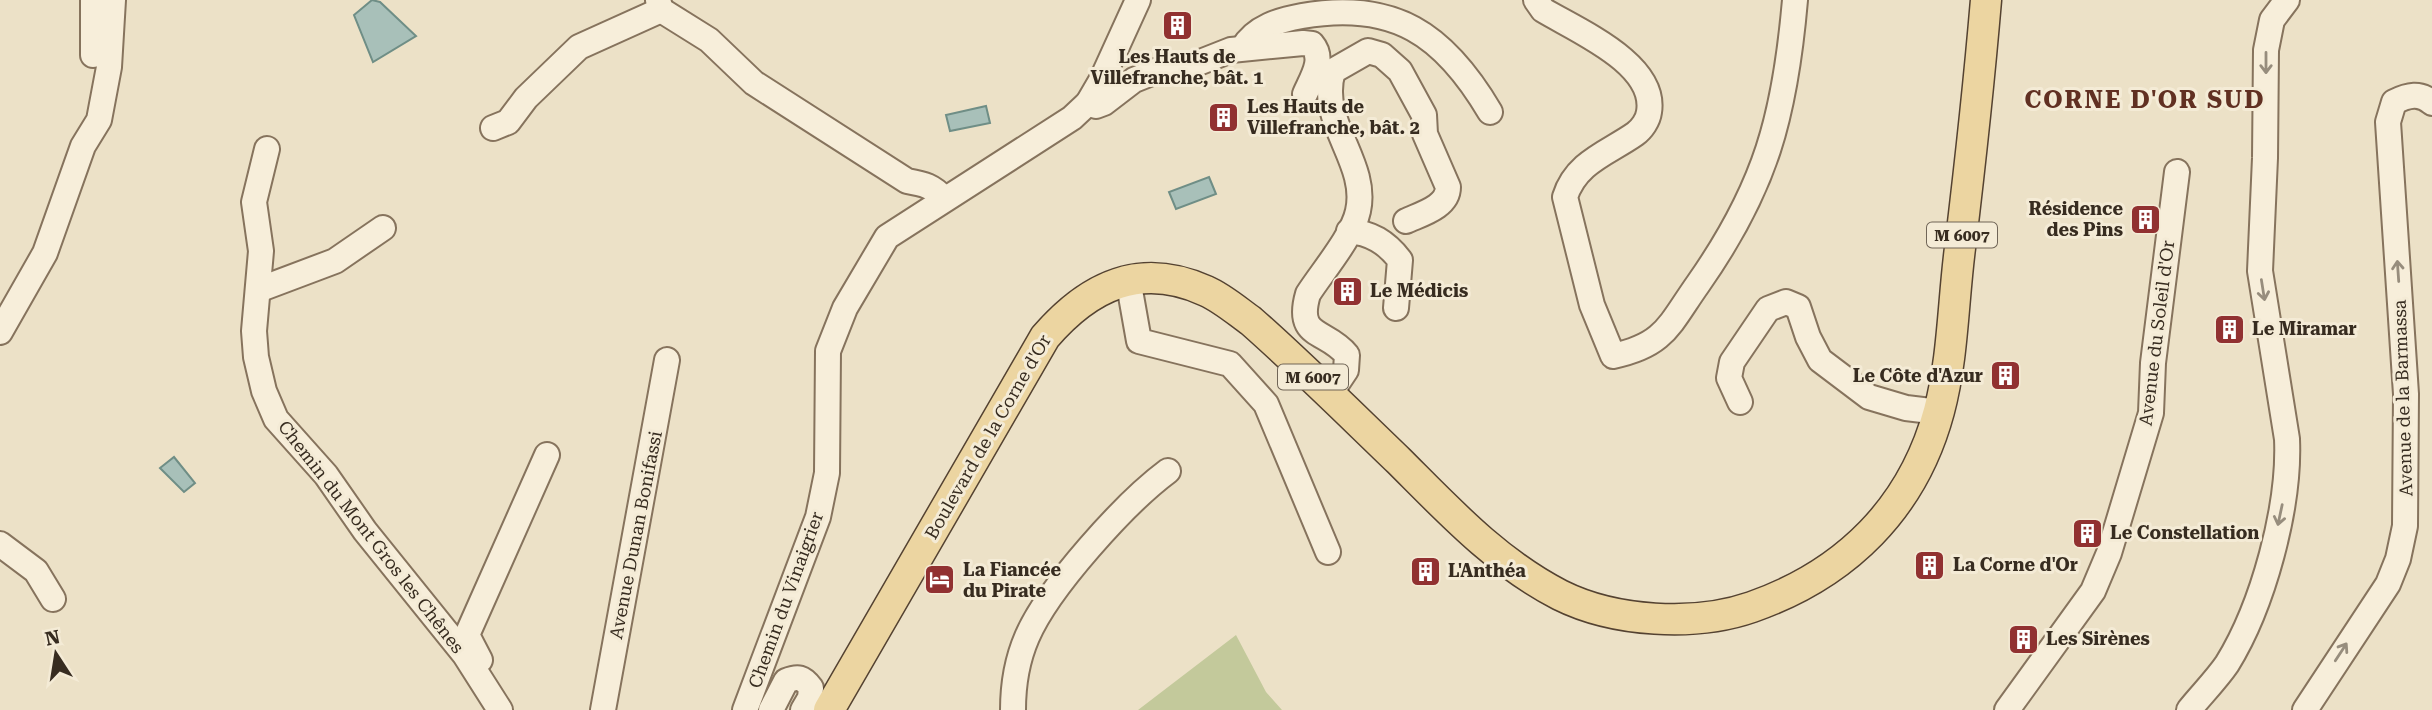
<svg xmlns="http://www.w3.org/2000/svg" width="2432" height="710" font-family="'Roboto Serif',serif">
	<rect width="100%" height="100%" fill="#ece1c7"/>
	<polygon fill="#c3c99b" points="1236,635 1266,692 1282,710 1138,710"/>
	<g fill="#a8c0b9" stroke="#6f8e86" stroke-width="2">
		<polygon points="372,0 380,2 416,36 373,62 354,15"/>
		<polygon points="986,106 990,123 950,131 946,115"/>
		<polygon points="1209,177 1216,194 1176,209 1169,192"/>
		<polygon points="174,457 195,483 184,492 160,468"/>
	</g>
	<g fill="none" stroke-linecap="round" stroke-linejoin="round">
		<defs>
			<g id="minor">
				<polyline points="93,0 93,55"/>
				<path d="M658 0 661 10 709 40 754 83 907 181C924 184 933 186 944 199"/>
				<path d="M1536 0 1543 10C1578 31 1657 64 1649 112 1648 120 1642 129 1635 134 1608 153 1576 162 1565 197L1592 305 1613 356C1665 345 1669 325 1698 284 1766 187 1785 116 1795 0"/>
				<path d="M1243 48C1255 27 1280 20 1302 16 1394 0 1444 34 1490 112"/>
				<path d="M1088 103 1096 106 1104 103 1134 80 1159 70 1198 63 1231 50 1303 43 1312 44C1325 59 1312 78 1305 94"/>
				<polyline points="493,128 508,122 526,98 579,47 661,10"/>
				<polyline points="267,149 254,202 261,251 254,331 256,357 264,391 276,419 326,475 365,531 465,655 500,710"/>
				<path d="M1349 231C1371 233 1386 242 1400 260L1396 308"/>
				<polyline points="1128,279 1139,341 1230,364 1266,404 1328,552"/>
				<polyline points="258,290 335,261 383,228"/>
				<polyline points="0,332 45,253 83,146 99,120 109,67 113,0"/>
				<path d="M1330 394 1346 370 1347 355C1326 329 1295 339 1308 294 1322 272 1353 236 1358 211 1369 162 1317 122 1333 71L1368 51 1382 55 1400 71 1424 115 1425 134 1448 187C1448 207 1421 214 1406 221"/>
				<polyline points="1740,402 1729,378 1732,362 1768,309 1786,302 1798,307 1808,337 1820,360 1869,397 1906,408 1939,412"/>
				<polyline points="0,544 36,571 53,599"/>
				<polyline points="480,660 467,635 547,455"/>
				<polyline points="603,710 667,360"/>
				<polyline points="745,710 818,517 827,473 828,351 845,308 887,237 1072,118 1088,103 1102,79 1138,0"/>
				<path d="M771 710 786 681C798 676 803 677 811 688L810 698 803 710"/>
				<path d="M1013 710C1013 685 1017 660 1027 637 1048 588 1125 503 1168 471"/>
				<polyline points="2007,710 2093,591 2109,553 2151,413 2153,363 2177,172"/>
				<path d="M2189 710C2201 695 2216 680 2227 664 2263 606 2290 507 2287 439L2260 271 2265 158 2266 50 2272 20 2287 0"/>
				<path d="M2305 710 2388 584 2398 559 2405 526 2406 394 2388 122 2394 102C2408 95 2420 92 2432 103"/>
			</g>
			<path id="major" d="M829 710 1045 337C1089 286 1140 261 1206 291 1222 298 1237 311 1251 321 1302 366 1350 414 1399 461 1449 511 1496 562 1560 595 1614 622 1695 627 1752 607 1846 574 1913 508 1939 411 1953 359 1953 302 1960 248 1970 165 1979 83 1986 0"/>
		</defs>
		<use href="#minor" stroke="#86735d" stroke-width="28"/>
		<use href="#major" stroke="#544231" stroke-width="33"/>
		<use href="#minor" stroke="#f7eeda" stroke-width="24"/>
		<use href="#major" stroke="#ecd5a1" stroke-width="30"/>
	</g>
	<defs><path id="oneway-shaft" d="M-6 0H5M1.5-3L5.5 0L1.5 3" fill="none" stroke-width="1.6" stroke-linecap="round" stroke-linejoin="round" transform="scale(1.75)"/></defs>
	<g stroke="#978d7d">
		<use href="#oneway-shaft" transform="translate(2266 63) rotate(90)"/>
		<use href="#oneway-shaft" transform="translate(2398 271) rotate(-94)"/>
		<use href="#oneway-shaft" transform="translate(2263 290) rotate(81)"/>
		<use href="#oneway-shaft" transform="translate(2280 515) rotate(102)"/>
		<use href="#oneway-shaft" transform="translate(2341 652) rotate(-57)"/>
	</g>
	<defs>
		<symbol id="building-square" viewBox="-11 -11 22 22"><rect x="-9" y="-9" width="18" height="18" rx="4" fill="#913131" stroke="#f4ebd6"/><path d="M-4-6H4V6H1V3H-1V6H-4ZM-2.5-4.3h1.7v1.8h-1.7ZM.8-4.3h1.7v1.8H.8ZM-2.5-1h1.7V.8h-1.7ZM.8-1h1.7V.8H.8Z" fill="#fff"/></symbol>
		<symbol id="hotel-square" viewBox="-11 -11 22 22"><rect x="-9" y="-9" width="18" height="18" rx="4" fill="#913131" stroke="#f4ebd6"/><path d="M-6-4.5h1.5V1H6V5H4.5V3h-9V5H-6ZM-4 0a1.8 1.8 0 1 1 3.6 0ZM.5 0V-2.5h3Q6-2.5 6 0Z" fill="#fff"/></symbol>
	</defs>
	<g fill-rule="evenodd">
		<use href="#building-square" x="1160" y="8" width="35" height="35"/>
		<use href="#building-square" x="1206" y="100" width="35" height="35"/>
		<use href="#building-square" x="2128" y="202" width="35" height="35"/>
		<use href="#building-square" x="1330" y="274" width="35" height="35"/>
		<use href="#building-square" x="2212" y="312" width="35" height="35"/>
		<use href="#building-square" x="1988" y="358" width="35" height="35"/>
		<use href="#building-square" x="2070" y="516" width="35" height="35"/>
		<use href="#building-square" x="1912" y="548" width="35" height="35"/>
		<use href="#building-square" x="1408" y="554" width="35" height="35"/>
		<use href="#hotel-square" x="922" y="562" width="35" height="35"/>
		<use href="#building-square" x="2006" y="622" width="35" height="35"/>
	</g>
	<g text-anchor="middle" stroke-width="6" stroke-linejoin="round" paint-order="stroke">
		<g fill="#f4ebd6" stroke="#706557" stroke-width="2">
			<rect x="1927" y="222.5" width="70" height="25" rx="5"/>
			<rect x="1278" y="364.5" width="70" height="25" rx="5"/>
		</g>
		<g font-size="16" font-weight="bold" fill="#372c20">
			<text x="1962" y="241">M 6007</text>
			<text x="1313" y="383">M 6007</text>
		</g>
		<g font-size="18" font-weight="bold" fill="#372c20" stroke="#f4ebd6" text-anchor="start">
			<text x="1177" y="63" text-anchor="middle">Les Hauts de<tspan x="1177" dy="21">Villefranche, bât. 1</tspan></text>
			<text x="1247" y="113">Les Hauts de<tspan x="1247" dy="21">Villefranche, bât. 2</tspan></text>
			<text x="2123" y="215" text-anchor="end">Résidence<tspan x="2123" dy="21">des Pins</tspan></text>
			<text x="1370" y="297">Le Médicis</text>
			<text x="2252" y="335">Le Miramar</text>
			<text x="1983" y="382" text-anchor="end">Le Côte d'Azur</text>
			<text x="2110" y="539">Le Constellation</text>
			<text x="1953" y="571">La Corne d'Or</text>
			<text x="963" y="576">La Fiancée<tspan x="963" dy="21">du Pirate</tspan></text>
			<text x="1448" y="577">L'Anthéa</text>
			<text x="2046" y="645">Les Sirènes</text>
		</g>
		<g font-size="18" fill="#372c20" stroke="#f4ebd6">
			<text transform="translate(2157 333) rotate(-83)" y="6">Avenue du Soleil d'Or</text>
			<text transform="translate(2403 398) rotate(-92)" y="6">Avenue de la Barmassa</text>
			<text transform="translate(988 437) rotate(-60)" y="6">Boulevard de la Corne d'Or</text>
			<text transform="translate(636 535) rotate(-79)" y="6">Avenue Dunan Bonifassi</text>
			<text transform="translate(371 537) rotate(52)" y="6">Chemin du Mont Gros les Chênes</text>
			<text transform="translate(786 600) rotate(-70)" y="6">Chemin du Vinaigrier</text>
		</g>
		<g font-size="24" font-weight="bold" letter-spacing="2" fill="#613022" stroke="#f4ebd6">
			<text x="2145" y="108">CORNE D'OR SUD</text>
		</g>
	</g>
	<g transform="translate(56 654) rotate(348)" stroke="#f4ebd6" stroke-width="5" paint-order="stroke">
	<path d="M0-5L12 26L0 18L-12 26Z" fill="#372c20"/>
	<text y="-10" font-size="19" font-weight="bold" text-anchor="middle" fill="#372c20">N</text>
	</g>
</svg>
